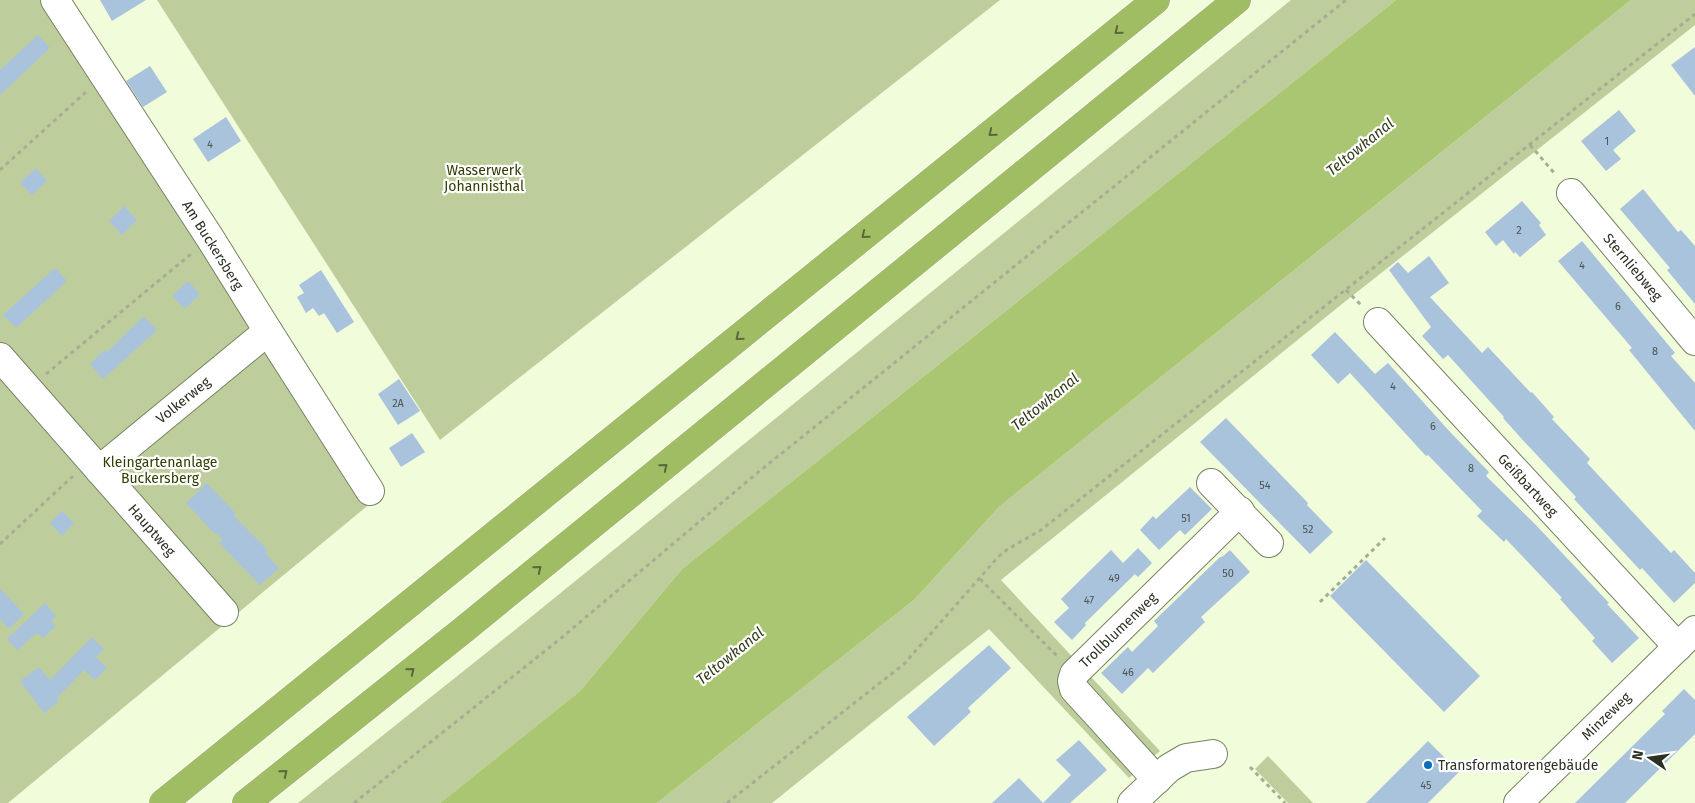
<svg xmlns="http://www.w3.org/2000/svg" width="1695" height="803" font-family="'Fira Sans',sans-serif">
	<rect width="100%" height="100%" fill="#f0fcda"/>
	<g fill="#bdce9c">
		<polygon points="0,0 48,0 372,502 8,803 0,803"/>
		<polygon points="157,0 1000,0 440,440"/>
		<polygon points="1291,0 1396,0 682,569 580,691 440,803 298,803 515,630"/>
		<polygon points="1631,0 1695,0 1695,25 1342,304 1001,580 1160,751 1129,778 989,629 772,803 657,803 914,600 999,507"/>
		<polygon points="1268,756 1313,803 1288,803 1255,769"/>
	</g>
	<polygon fill="#abc672" points="1396,0 1631,0 999,507 914,600 657,803 440,803 580,691 682,569"/>
	<g fill="#aac3dd">
		<polygon points="100,0 146,0 112,21"/>
		<polygon points="38,35 50,48 0,95 0,70"/>
		<polygon points="1695,47 1695,96 1671,65"/>
		<polygon points="150,66 167,92 143,107 126,81"/>
		<polygon points="1619,110 1636,131 1613,150 1621,159 1606,171 1581,141"/>
		<polygon points="226,117 241,141 208,162 193,139"/>
		<polygon points="36,168 47,181 32,195 20,183"/>
		<polygon points="1643,189 1678,232 1681,230 1695,246 1695,304 1667,270 1670,268 1620,209"/>
		<polygon points="1522,201 1541,223 1539,225 1546,235 1520,257 1515,252 1514,254 1503,240 1496,246 1485,232"/>
		<polygon points="124,206 137,220 122,235 109,221"/>
		<polygon points="1582,241 1675,353 1671,356 1695,383 1695,431 1629,350 1632,348 1558,261"/>
		<polygon points="1429,256 1449,283 1430,297 1482,353 1488,347 1531,393 1532,392 1554,417 1552,419 1590,459 1587,463 1671,553 1674,550 1695,573 1695,583 1674,603 1642,568 1640,570 1574,499 1576,497 1520,437 1503,418 1504,417 1448,355 1443,359 1422,336 1431,327 1389,270 1398,262 1408,273"/>
		<polygon points="55,268 67,281 16,328 3,315"/>
		<polygon points="321,270 354,322 337,333 324,313 319,316 313,308 306,313 297,297 304,293 299,285"/>
		<polygon points="188,281 200,294 185,309 172,296"/>
		<polygon points="144,316 157,330 103,379 90,364 104,350 107,352"/>
		<polygon points="1335,332 1375,374 1388,363 1451,433 1489,472 1486,476 1535,524 1609,603 1607,604 1639,638 1612,663 1592,641 1595,638 1560,599 1562,598 1506,539 1504,542 1477,516 1482,511 1428,455 1426,456 1350,373 1338,384 1311,355"/>
		<polygon points="399,379 420,411 398,425 378,394"/>
		<polygon points="1226,418 1308,503 1307,505 1333,532 1310,554 1200,442"/>
		<polygon points="412,433 425,452 401,467 389,448"/>
		<polygon points="207,483 236,514 234,516 268,550 265,553 279,568 260,585 219,543 223,539 211,530 186,503"/>
		<polygon points="1190,487 1212,509 1185,535 1180,530 1159,550 1140,530 1153,516 1156,519"/>
		<polygon points="62,511 74,523 62,536 50,523"/>
		<polygon points="1138,548 1152,563 1138,577 1127,567 1135,574 1085,623 1086,625 1072,640 1054,622 1069,608 1061,599 1111,550 1123,563"/>
		<polygon points="1230,550 1250,572 1201,617 1205,622 1153,673 1148,668 1122,694 1101,673 1128,647 1132,652 1158,626 1154,621 1220,557 1222,557"/>
		<polygon points="1366,560 1480,676 1444,712 1330,596"/>
		<polygon points="0,588 24,614 9,629 0,619"/>
		<polygon points="45,603 56,616 51,621 56,626 43,638 37,633 17,650 7,639"/>
		<polygon points="92,637 104,649 96,657 107,668 95,680 84,670 57,698 59,701 44,713 20,681 39,667 50,680"/>
		<polygon points="989,645 1011,668 968,708 971,712 934,746 907,717"/>
		<polygon points="1684,689 1695,700 1695,734 1625,803 1575,803 1665,714 1662,711"/>
		<polygon points="1079,740 1107,770 1070,803 992,803 1019,778 1043,803 1071,775 1056,760"/>
		<polygon points="1428,741 1459,772 1428,803 1366,803"/>
	</g>
	<g fill="none" stroke-linecap="round" stroke-linejoin="round">
		<defs>
			<g id="minor">
				<polyline points="55,0 210,238 268,331 370,491"/>
				<polyline points="1571,193 1695,341"/>
				<polyline points="1378,322 1678,647"/>
				<polyline points="0,357 224,612"/>
				<polyline points="99,470 268,331"/>
				<polyline points="1211,483 1269,543"/>
				<polyline points="1157,780 1074,689 1072,681 1074,674 1240,511"/>
				<polyline points="1132,803 1169,768 1186,758 1213,754"/>
				<polyline points="1518,803 1695,630"/>
			</g>
			<g id="highway">
				<polyline points="163,803 1156,0"/>
				<polyline points="246,803 462,631 1237,0"/>
			</g>
		</defs>
		<use href="#minor" stroke="#788264" stroke-width="30"/>
		<use href="#highway" stroke="#fff" stroke-width="30"/>
		<g stroke="#a4ae94" stroke-width="3" stroke-dasharray="4 4" stroke-linecap="butt">
			<polyline points="1530,145 1556,175"/>
			<polyline points="0,170 86,92"/>
			<polyline points="1346,290 1362,306"/>
			<polyline points="46,374 191,254"/>
			<polyline points="0,544 73,476"/>
			<polyline points="980,579 1057,656"/>
			<polyline points="1320,602 1385,538"/>
			<polyline points="1250,767 1285,803"/>
			<polyline points="354,803 560,639 756,474 1346,0"/>
			<polyline points="727,803 904,664 998,557 1008,549 1041,530 1695,14"/>
		</g>
		<use href="#minor" stroke="#fff" stroke-width="28"/>
		<use href="#highway" stroke="#a1bd63" stroke-width="28"/>
	</g>
	<defs><path id="oneway-chevron" d="M-2-3.5L2.5 0L-2 3.5" fill="none" stroke-width="1.6" stroke-linecap="round" stroke-linejoin="round" transform="scale(1.25)"/></defs>
	<g stroke="#5a683d">
		<use href="#oneway-chevron" transform="translate(1118 31) rotate(141)"/>
		<use href="#oneway-chevron" transform="translate(992 133) rotate(141)"/>
		<use href="#oneway-chevron" transform="translate(865 235) rotate(141)"/>
		<use href="#oneway-chevron" transform="translate(739 337) rotate(141)"/>
		<use href="#oneway-chevron" transform="translate(664 467) rotate(-39)"/>
		<use href="#oneway-chevron" transform="translate(538 569) rotate(-39)"/>
		<use href="#oneway-chevron" transform="translate(411 671) rotate(-39)"/>
		<use href="#oneway-chevron" transform="translate(284 773) rotate(-39)"/>
	</g>
	<circle fill="#076db9" stroke="#fff" stroke-width="2" cx="1428" cy="765" r="5"/>
	<g text-anchor="middle" stroke-width="4.5" stroke-linejoin="round" paint-order="stroke">
		<g font-size="11" fill="#4b5552">
			<text x="1607" y="145">1</text>
			<text x="210" y="148">4</text>
			<text x="1519" y="234">2</text>
			<text x="1582" y="269">4</text>
			<text x="1618" y="310">6</text>
			<text x="1655" y="355">8</text>
			<text x="1393" y="390">4</text>
			<text x="398" y="407">2A</text>
			<text x="1433" y="430">6</text>
			<text x="1471" y="472">8</text>
			<text x="1265" y="489">54</text>
			<text x="1186" y="522">51</text>
			<text x="1308" y="533">52</text>
			<text x="1228" y="577">50</text>
			<text x="1114" y="582">49</text>
			<text x="1089" y="604">47</text>
			<text x="1128" y="676">46</text>
			<text x="1426" y="789">45</text>
		</g>
		<g font-size="14" fill="#2f3e00" stroke="#fff">
			<text x="484" y="175">Wasserwerk<tspan x="484" dy="16">Johannisthal</tspan></text>
			<text x="160" y="467">Kleingartenanlage<tspan x="160" dy="16">Buckersberg</tspan></text>
		</g>
		<g font-size="14" fill="#2b3023" stroke="#fff">
			<text transform="translate(213 245) rotate(58)" y="5">Am Buckersberg</text>
			<text transform="translate(1633 267) rotate(50)" y="5">Sternliebweg</text>
			<text transform="translate(183 400) rotate(-39)" y="5">Volkerweg</text>
			<text transform="translate(1528 485) rotate(47)" y="5">Geißbartweg</text>
			<text transform="translate(152 530) rotate(49)" y="5">Hauptweg</text>
			<text transform="translate(1118 630) rotate(-44)" y="5">Trollblumenweg</text>
			<text transform="translate(1606 716) rotate(-44)" y="5">Minzeweg</text>
		</g>
		<g font-size="14" fill="#2b3023" stroke="#fff" text-anchor="start">
			<text x="1438" y="770">Transformatorengebäude</text>
		</g>
		<g font-size="15" font-style="italic" fill="#313c18" stroke="#fff">
			<text transform="translate(1360 147) rotate(-39)" y="5">Teltowkanal</text>
			<text transform="translate(1045 402) rotate(-39)" y="5">Teltowkanal</text>
			<text transform="translate(730 656) rotate(-39)" y="5">Teltowkanal</text>
		</g>
	</g>
	<g transform="translate(1650 758) rotate(283)" stroke="#ffffff" stroke-width="4" paint-order="stroke">
	<path d="M0-4L9 19L0 12L-9 19Z" fill="#2b3023"/>
	<text y="-8" font-size="14" font-weight="bold" text-anchor="middle" fill="#2b3023">N</text>
	</g>
</svg>
